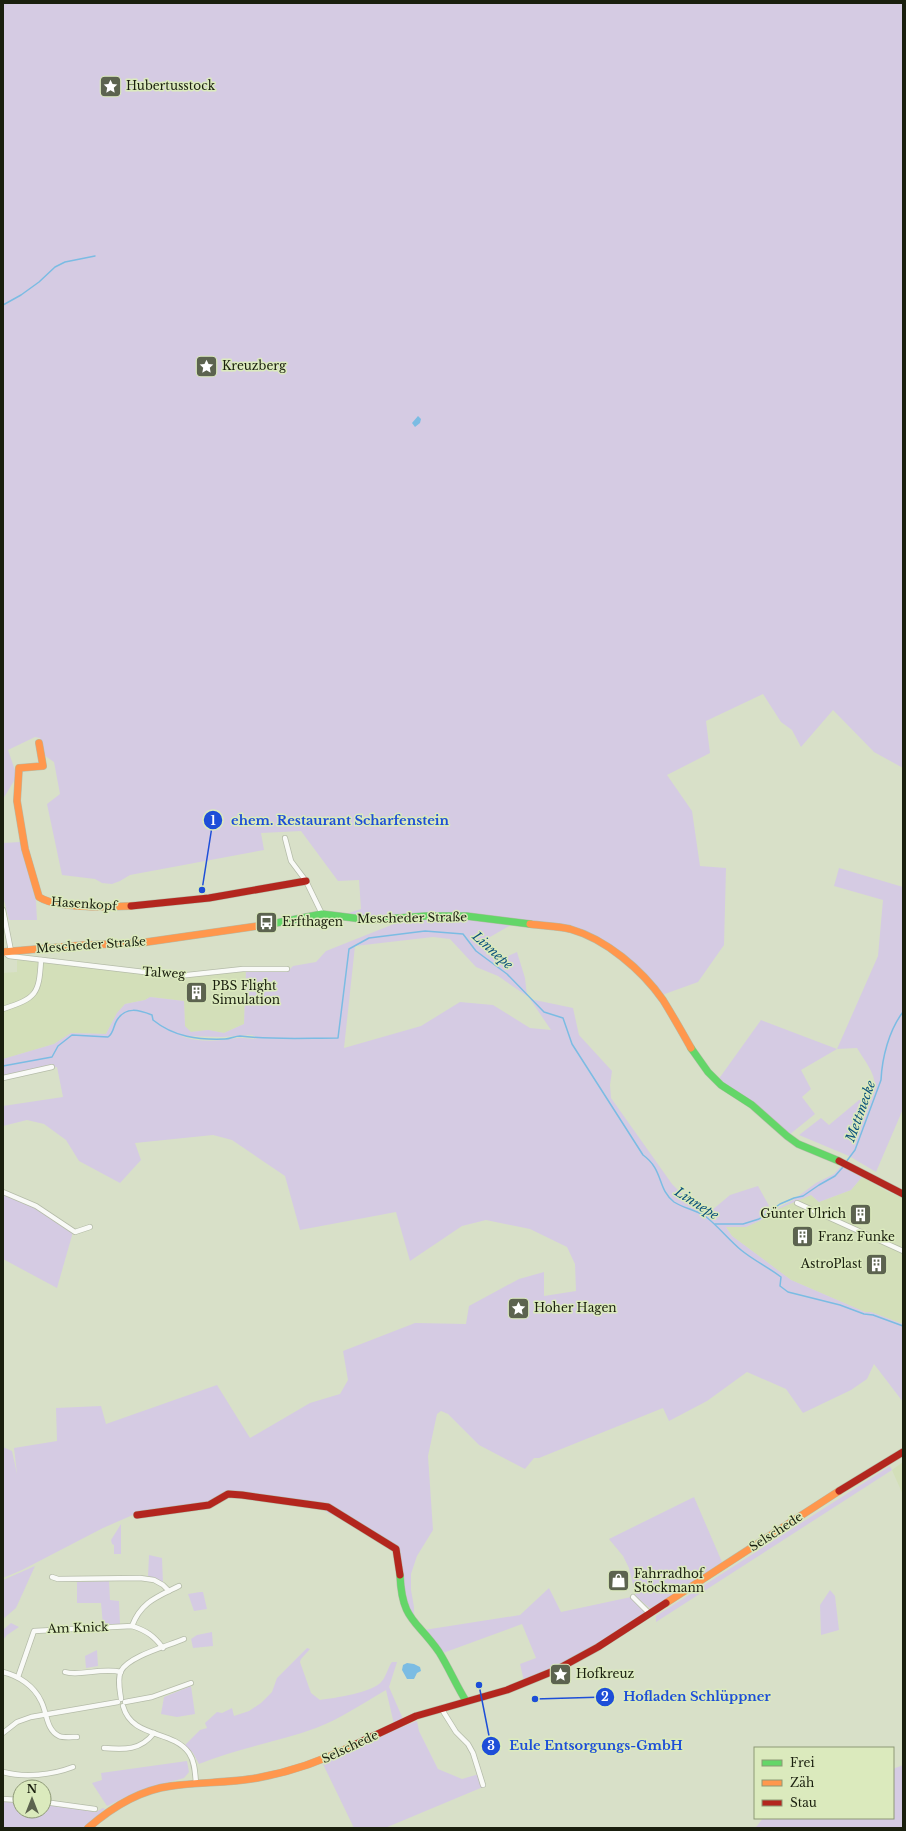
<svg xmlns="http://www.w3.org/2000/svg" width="906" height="1831" font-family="'Libre Baskerville',serif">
	<rect width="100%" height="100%" fill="#d8e0c8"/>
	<g fill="#d3dfb9">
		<polygon points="17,960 178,975 246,970 244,1024 224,1033 208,1030 191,1032 185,1027 184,1001 151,997 145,1000 125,1004 117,1013 106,1034 71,1033 54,1044 3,1059 3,973 17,972"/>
		<polygon points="862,1177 888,1192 903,1198 903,1324 871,1312 865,1312 791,1280 732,1236 726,1227 746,1227 772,1215 778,1209 811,1195 819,1202 851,1190"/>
		<polygon points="903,1462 903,1495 892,1470"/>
	</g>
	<g fill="#d5cbe3" fill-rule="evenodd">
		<polygon points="3,3 903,3 903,768 874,752 833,710 801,747 792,730 781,722 763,694 706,721 710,753 667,775 692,811 700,866 726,868 724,945 698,982 662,995 651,981 583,931 485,916 374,918 343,915 361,909 359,880 338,881 301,831 261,833 264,850 130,875 120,881 112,884 102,883 95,879 62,875 47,804 60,794 54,762 44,755 40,738 35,737 8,750 17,776 3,799"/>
		<polygon points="20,842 36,901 37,920 9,920 3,896 3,843"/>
		<path d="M839 868 903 887V1109L876 1172 849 1156 799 1135 821 1118 829 1125 859 1100 871 1099C882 1080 867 1065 857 1048L837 1049 801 1070 811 1089 802 1097 815 1114 789 1135 718 1080 761 1020 837 1049 878 956 883 900 834 886Z"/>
		<path d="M432 918H458L511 925 490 937 486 954 501 959 517 952 525 978 527 996 498 976 476 967 450 939 433 937 355 946 344 1048 421 1026 460 1002 493 1005 530 1028 551 1030 530 999 573 1008 579 1035 612 1071 610 1085 611 1098 672 1184 691 1203 711 1211 730 1195 758 1186 772 1211 793 1200 816 1183 834 1174 841 1166 862 1177 851 1190 819 1202 811 1195 778 1209 772 1215 746 1227H726L732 1236 791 1280 865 1312H871L903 1324V1402L874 1364 867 1379 851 1390 803 1413 786 1389 747 1372 707 1401 669 1421 663 1408 539 1458H534L525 1469 479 1445 448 1414 441 1411 437 1414 428 1456 433 1530 417 1556 411 1574V1590L414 1607V1621L404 1603 397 1549 349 1521 328 1513 320 1507 242 1493 208 1503 135 1514 103 1528 22 1570 3 1578V1447L12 1451 17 1474 14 1448 57 1441 56 1408 101 1406 106 1424 217 1385 250 1438 310 1403 340 1394 348 1380 343 1351 415 1323 466 1324 469 1306 519 1279 544 1272V1296L576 1291 575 1264 567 1247 530 1229 486 1220 462 1226 410 1261 396 1212 300 1230 285 1176 232 1140 213 1135 135 1143 141 1160 120 1183 79 1161 66 1140 44 1124 27 1120 3 1126V1106L63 1097 57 1067 3 1076V1059L54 1044 71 1033 106 1034 117 1013 125 1004 145 1000 150 997 184 1001 185 1026 191 1032 208 1030 224 1033 244 1024 246 970H289L293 966 316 962 326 951 404 920ZM252 1035 258 1038C251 1040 244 1037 237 1038 218 1041 200 1043 181 1036L222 1037Z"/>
		<polygon points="3,1194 38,1208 73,1232 57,1288 3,1259"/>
		<polygon points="890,1466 892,1470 656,1622 656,1616"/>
		<polygon points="694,1497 722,1562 651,1609 636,1597 629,1568 623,1556 609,1539"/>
		<polygon points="121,1524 121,1554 114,1554 114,1545 112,1544 111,1540"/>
		<polygon points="149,1555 162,1558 163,1583 148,1576"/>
		<polygon points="35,1566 16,1608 3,1619 3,1580"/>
		<polygon points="109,1581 110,1600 119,1601 120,1624 103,1625 101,1603 77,1603 77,1582"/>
		<polygon points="549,1588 561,1612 631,1597 644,1611 644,1614 575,1658 524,1681 520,1664 536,1658 522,1624 443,1653 424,1630 520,1615"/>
		<polygon points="830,1590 835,1596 839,1630 821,1635 820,1605"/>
		<polygon points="200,1592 203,1592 207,1609 194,1611 188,1594"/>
		<polygon points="11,1623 19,1627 7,1635 3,1640 3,1630"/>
		<polygon points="212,1632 213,1646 193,1648 191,1639 197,1635"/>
		<path d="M307 1648 310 1649 301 1659 300 1662 311 1693 320 1700C334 1698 373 1693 382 1681 386 1677 388 1667 392 1662H397L389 1687 403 1719 394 1724 386 1690C365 1702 338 1720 316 1728 278 1742 237 1748 199 1764L193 1753 185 1745 200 1730 207 1728 205 1723 217 1712 222 1713 232 1708 234 1716 249 1711 261 1703 272 1692 277 1678Z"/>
		<polygon points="97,1650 98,1666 86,1668 85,1656"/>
		<polygon points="191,1686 195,1714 177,1717 161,1714 164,1697"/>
		<polygon points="417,1721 419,1731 438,1769 462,1779 479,1774 483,1787 385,1828 354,1828 323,1764 399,1728"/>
		<polygon points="187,1761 189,1772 184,1778 138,1791 107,1806 92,1783 102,1780 101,1773"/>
		<polygon points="903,1765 903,1828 754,1828 757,1826 763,1818 893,1818 893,1769"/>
		<polygon points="3,1802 20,1803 20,1811 44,1811 44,1804 96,1812 103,1808 105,1809 84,1828 3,1828"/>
	</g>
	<g fill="#7bbce3">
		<polygon points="418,416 421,419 420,423 415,427 412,423"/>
		<polygon points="407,1663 414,1664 420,1667 421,1671 417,1673 414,1679 407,1679 402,1670 403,1665"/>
	</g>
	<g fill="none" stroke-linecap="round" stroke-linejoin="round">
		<g stroke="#7bbce3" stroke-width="1.5">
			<polyline points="3,305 21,295 39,282 55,267 65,262 95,256"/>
			<path d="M3 1066 52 1057 58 1046 72 1035 108 1037C114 1033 113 1026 117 1020 126 1006 139 1010 152 1015L153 1020C174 1037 198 1040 225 1039 230 1039 235 1036 240 1036 272 1040 305 1038 338 1038L349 949 369 938 425 931 463 934 476 951 507 974 544 1012 563 1018 572 1044 643 1155C664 1170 657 1189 674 1202 683 1208 696 1210 705 1216 718 1226 728 1239 741 1250 753 1260 768 1267 781 1277L780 1286 788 1292 840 1305 864 1314 873 1315 903 1326"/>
			<path d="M846 1162 855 1150 881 1080C882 1058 889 1030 903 1012"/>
			<polyline points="715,1224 743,1224 759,1219 780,1204 794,1198 803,1196 819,1185 835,1176 843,1167"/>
		</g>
		<defs>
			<g id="street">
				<polyline points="285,838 291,861 306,881 322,914"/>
				<polyline points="3,910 11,951"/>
				<polyline points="4,952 9,956 178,976 243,969 287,969"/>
				<path d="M3 1009C36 998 39 995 41 960"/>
				<polyline points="3,1078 52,1067"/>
				<polyline points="3,1192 36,1206 75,1232 90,1227"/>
				<polyline points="797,1203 903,1251"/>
				<polyline points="52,1577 58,1579 140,1578 154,1580 163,1585 169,1591"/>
				<polyline points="633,1597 650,1614"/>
				<path d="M132 1626C141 1602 157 1597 179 1586"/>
				<path d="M3 1672C19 1676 34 1686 41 1701 47 1712 46 1730 59 1736 63 1738 72 1737 77 1737"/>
				<path d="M65 1672C79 1677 101 1667 121 1672"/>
				<path d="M18 1677 34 1631 132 1626C147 1631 154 1636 163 1648"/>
				<path d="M121 1699C120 1691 117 1679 121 1671 129 1656 168 1646 184 1639"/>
				<polyline points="125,1702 152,1697 191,1683"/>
				<path d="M123 1706C132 1739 172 1729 189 1753 195 1762 195 1773 196 1783"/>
				<polyline points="441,1708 456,1732 468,1744 473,1753 483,1785"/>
				<polyline points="3,1733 17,1722 31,1717 118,1702"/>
				<path d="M104 1748C125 1750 141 1750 154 1733"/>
				<path d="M3 1772C25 1778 52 1775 73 1767"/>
				<polyline points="3,1799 20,1800"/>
				<polyline points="44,1802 95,1809"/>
			</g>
			<g id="fast">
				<polyline points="271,924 322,914 370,920 426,916 466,916 530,924"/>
				<polyline points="691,1048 708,1072 721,1085 752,1105 787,1136 798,1144 839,1161"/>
				<path d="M400 1575C402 1621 416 1619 439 1652 449 1668 456 1685 466 1701"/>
			</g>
			<g id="slow">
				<path d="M39 743 43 766 19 768 17 801 25 849 39 897C57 909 109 907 131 906"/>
				<path d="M530 924C543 926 557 926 570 929 606 939 642 970 663 1000 673 1016 682 1032 691 1048"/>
				<polyline points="3,952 84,945 140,943 271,924"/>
				<polyline points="666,1603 839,1491"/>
				<path d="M88 1828C111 1808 140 1790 171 1786 200 1782 229 1783 257 1778 290 1772 322 1761 352 1746"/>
			</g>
			<g id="jam">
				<polyline points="131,906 209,898 306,881"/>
				<polyline points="839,1161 903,1194"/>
				<polyline points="839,1491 903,1452"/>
				<polyline points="137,1515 209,1505 228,1494 242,1495 328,1507 396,1549 400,1575"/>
				<polyline points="352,1746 416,1716 507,1690 556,1670 598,1647 666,1603"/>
			</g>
		</defs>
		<use href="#street" stroke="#b5bca9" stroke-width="6"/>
		<use href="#fast" stroke="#b5bca9" stroke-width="8"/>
		<use href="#slow" stroke="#b5bca9" stroke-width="8"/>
		<use href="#jam" stroke="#b5bca9" stroke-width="8"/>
		<use href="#street" stroke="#f9faf7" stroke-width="4.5"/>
		<use href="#fast" stroke="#63d668" stroke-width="7"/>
		<use href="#slow" stroke="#ff974d" stroke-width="7"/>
		<use href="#jam" stroke="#b3261e" stroke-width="7"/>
	</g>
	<defs>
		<symbol id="sight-square" viewBox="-11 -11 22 22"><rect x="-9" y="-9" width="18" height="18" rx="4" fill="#5c634f" stroke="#dbeabd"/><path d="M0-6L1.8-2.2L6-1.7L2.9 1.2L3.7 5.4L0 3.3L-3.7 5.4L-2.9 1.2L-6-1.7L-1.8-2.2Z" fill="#fff"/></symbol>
		<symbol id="bus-square" viewBox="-11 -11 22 22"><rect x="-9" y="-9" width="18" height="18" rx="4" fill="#5c634f" stroke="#dbeabd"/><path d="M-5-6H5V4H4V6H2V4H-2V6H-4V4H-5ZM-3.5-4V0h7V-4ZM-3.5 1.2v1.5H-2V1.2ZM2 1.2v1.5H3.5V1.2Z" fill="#fff"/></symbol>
		<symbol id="building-square" viewBox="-11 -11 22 22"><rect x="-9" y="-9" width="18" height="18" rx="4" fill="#5c634f" stroke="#dbeabd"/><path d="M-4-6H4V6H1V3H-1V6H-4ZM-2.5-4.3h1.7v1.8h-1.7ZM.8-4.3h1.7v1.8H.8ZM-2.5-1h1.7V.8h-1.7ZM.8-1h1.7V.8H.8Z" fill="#fff"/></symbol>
		<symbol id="shop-square" viewBox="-11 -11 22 22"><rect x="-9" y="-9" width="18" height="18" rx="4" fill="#5c634f" stroke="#dbeabd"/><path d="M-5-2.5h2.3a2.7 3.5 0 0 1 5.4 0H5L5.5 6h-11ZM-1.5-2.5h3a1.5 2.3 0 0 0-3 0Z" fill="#fff"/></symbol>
	</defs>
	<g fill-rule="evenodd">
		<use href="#sight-square" x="98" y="74" width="25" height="25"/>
		<use href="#sight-square" x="194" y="354" width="25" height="25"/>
		<use href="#bus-square" x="254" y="910" width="25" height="25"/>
		<use href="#building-square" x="184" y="980" width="25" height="25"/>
		<use href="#building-square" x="848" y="1202" width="25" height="25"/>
		<use href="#building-square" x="790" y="1224" width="25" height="25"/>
		<use href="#building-square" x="864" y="1252" width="25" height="25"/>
		<use href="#sight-square" x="506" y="1296" width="25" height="25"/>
		<use href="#shop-square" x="606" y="1568" width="25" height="25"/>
		<use href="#sight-square" x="548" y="1662" width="25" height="25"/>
	</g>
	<g text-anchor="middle" stroke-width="3" stroke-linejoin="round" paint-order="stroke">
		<g font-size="12" fill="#1a1f0e" stroke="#dbeabd" text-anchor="start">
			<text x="126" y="90">Hubertusstock</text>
			<text x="222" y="370">Kreuzberg</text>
			<text x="282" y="926">Erfthagen</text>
			<text x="212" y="990">PBS Flight<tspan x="212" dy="14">Simulation</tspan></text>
			<text x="846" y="1218" text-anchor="end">Günter Ulrich</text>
			<text x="818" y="1241">Franz Funke</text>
			<text x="862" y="1268" text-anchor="end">AstroPlast</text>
			<text x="534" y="1312">Hoher Hagen</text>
			<text x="634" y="1578">Fahrradhof<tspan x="634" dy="14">Stöckmann</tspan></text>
			<text x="576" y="1678">Hofkreuz</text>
		</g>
		<g font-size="12" fill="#1a1f0e" stroke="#dbeabd">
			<text transform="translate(84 904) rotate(4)" y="4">Hasenkopf</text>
			<text transform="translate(412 918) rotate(-1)" y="4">Mescheder Straße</text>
			<text transform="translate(91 945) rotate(-4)" y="4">Mescheder Straße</text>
			<text transform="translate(164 973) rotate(3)" y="4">Talweg</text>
			<text transform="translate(776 1532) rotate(-33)" y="4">Selschede</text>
			<text transform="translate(78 1628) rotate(-2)" y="4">Am Knick</text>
			<text transform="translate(350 1747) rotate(-25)" y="4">Selschede</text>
		</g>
		<g font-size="13" font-style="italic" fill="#0d527c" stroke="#dbeabd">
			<text transform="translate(493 950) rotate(42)" y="5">Linnepe</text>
			<text transform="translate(860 1111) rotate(-70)" y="5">Mettmecke</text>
			<text transform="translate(697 1203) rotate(32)" y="5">Linnepe</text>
		</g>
	</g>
	<path fill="none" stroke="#1d4ed8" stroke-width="1.5" d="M202 890L213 820M535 1699L605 1697M479 1685L491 1746"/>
	<g fill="#1d4ed8" stroke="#dbeabd" stroke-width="1.5">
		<circle cx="202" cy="890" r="4"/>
		<circle cx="535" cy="1699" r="4"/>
		<circle cx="479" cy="1685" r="4"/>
		<circle cx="213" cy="820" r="10"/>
		<circle cx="605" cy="1697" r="10"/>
		<circle cx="491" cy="1746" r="10"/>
	</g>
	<g font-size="12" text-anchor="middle" font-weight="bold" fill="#fff">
		<text x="213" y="825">1</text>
		<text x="605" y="1701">2</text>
		<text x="491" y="1750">3</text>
	</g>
	<g font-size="13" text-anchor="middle" font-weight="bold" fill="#1d4ed8" stroke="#dbeabd" stroke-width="3" stroke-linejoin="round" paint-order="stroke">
		<text x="340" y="825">ehem. Restaurant Scharfenstein</text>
		<text x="697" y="1701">Hofladen Schlüppner</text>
		<text x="596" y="1750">Eule Entsorgungs-GmbH</text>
	</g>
	<rect width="906" height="1831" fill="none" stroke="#1a1f0e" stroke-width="8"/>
	<rect x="754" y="1747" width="140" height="72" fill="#dbeabd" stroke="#8e9977"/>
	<rect x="762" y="1760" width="20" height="6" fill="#63d668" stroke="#8e9977"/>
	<text x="790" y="1767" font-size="12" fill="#1a1f0e">Frei</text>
	<rect x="762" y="1780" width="20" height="6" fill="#ff974d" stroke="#8e9977"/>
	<text x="790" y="1787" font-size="12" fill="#1a1f0e">Zäh</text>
	<rect x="762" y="1800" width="20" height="6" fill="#b3261e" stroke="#8e9977"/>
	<text x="790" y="1807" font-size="12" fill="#1a1f0e">Stau</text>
	<g transform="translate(32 1799)"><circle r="19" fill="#dbeabd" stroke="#8e9977"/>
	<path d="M0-3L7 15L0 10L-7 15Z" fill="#5c634f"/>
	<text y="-6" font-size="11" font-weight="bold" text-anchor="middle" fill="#1a1f0e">N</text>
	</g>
</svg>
